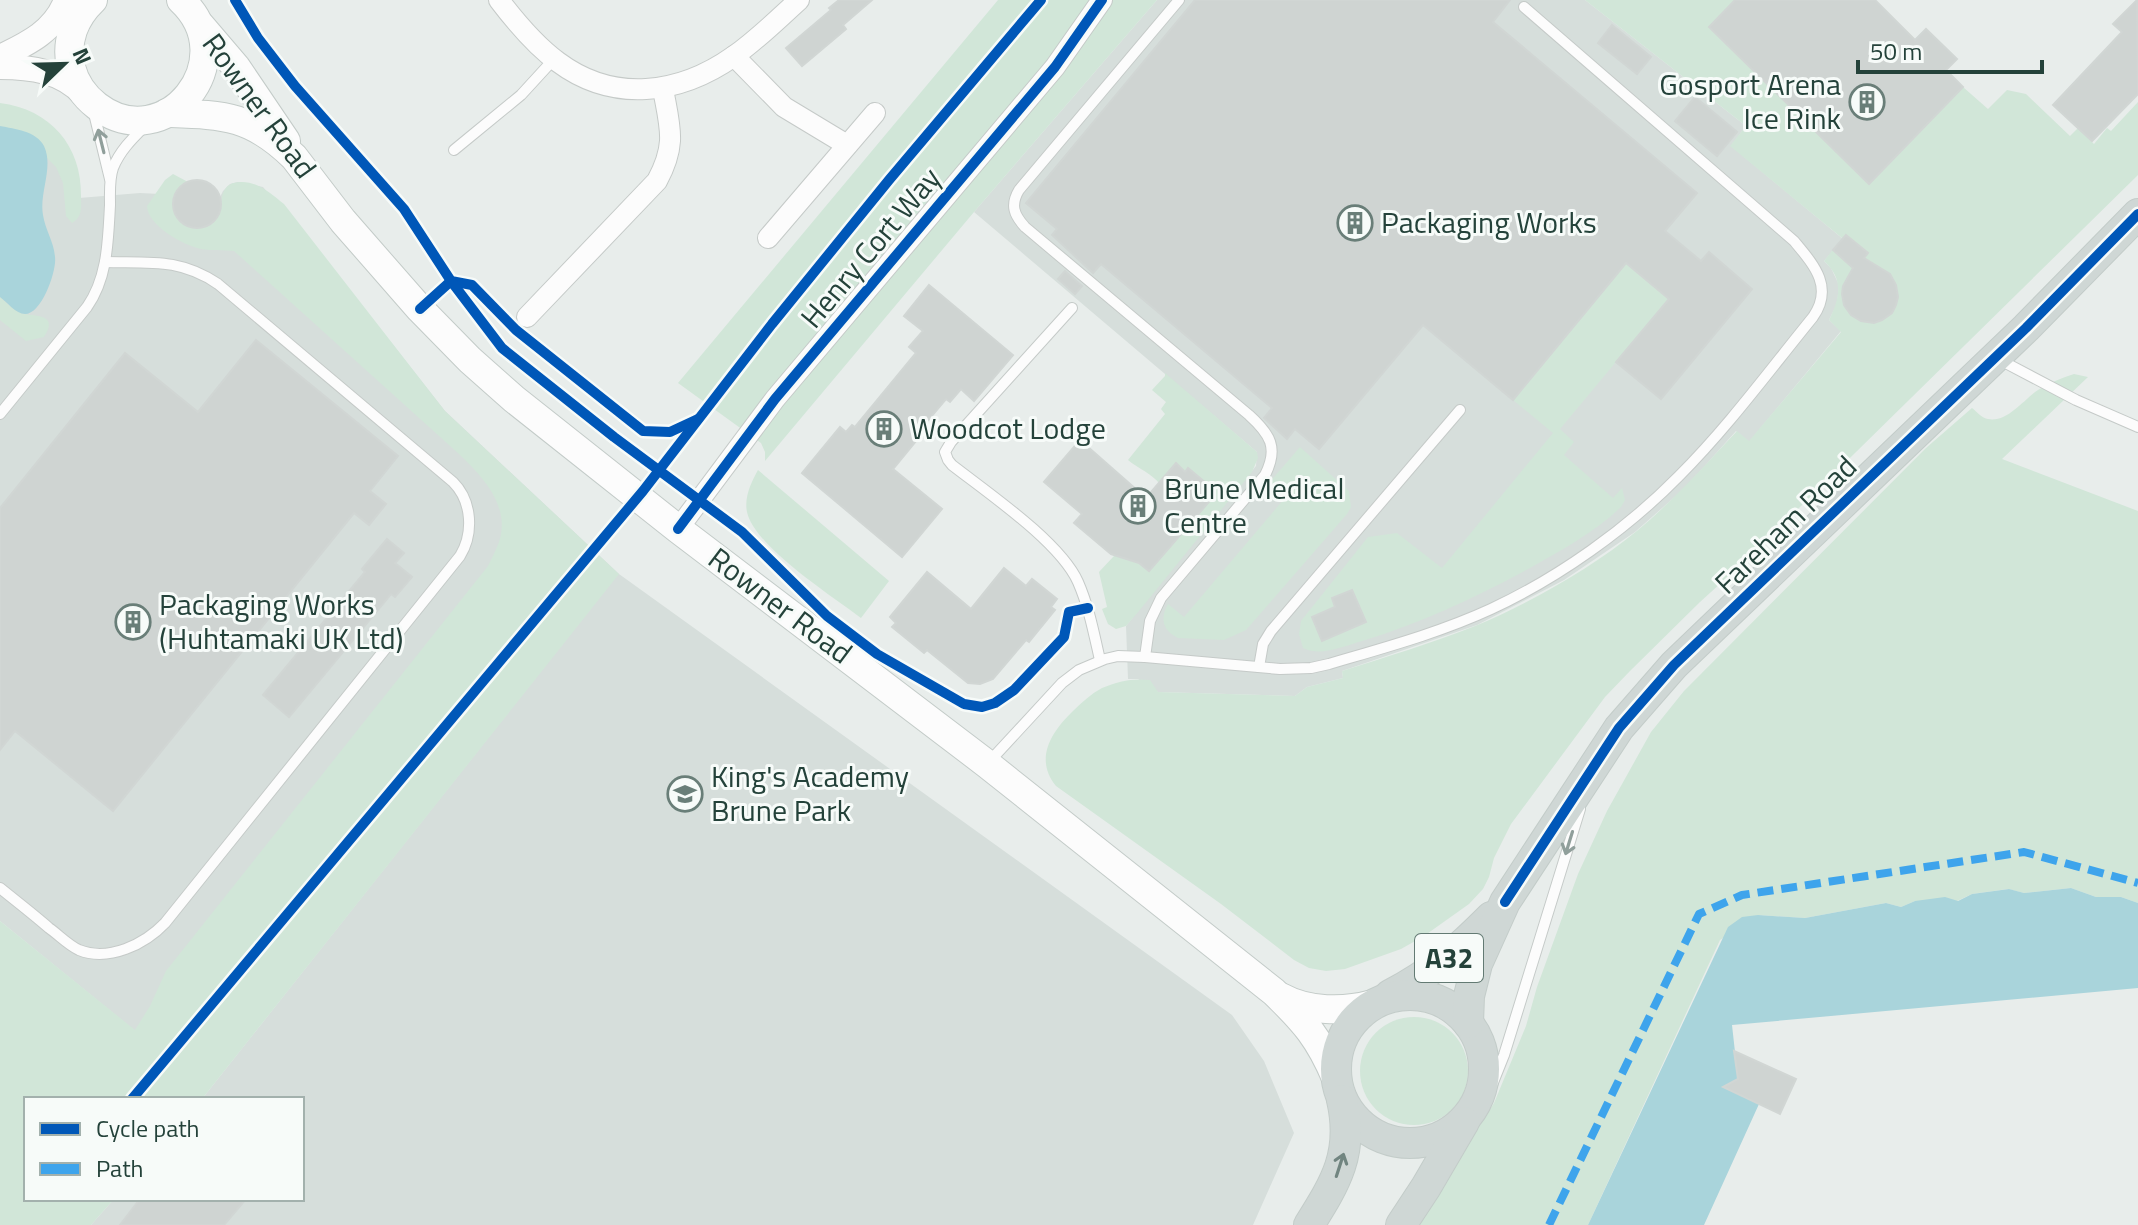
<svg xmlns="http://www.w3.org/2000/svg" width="2138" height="1225" font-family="'Titillium Web',sans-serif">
	<rect width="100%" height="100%" fill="#e8edeb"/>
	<g fill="#d6dedb">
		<polygon points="1157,0 1585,0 1746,126 1731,146 1843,239 1824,261 1831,268 1839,285 1837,304 1829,320 1841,331 1749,442 1736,431 1686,487 1635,532 1564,580 1477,625 1342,671 1343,678 1307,687 1295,696 1158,692 1138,679 1128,679 1126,626 1256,466 1257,452 974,212"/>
		<polygon points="0,115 30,123 79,198 140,193 220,197 223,191 230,184 238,182 263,187 345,284 445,411 619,574 1232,1015 1264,1061 1294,1133 1253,1225 91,1225 114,1199 302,1199 302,1099 202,1099 599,598 155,1047 0,921"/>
	</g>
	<g fill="#d1e6d8">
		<polygon points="998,0 1157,0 974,212 765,461 765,452 761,443 678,383"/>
		<path d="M1585 0H1875L1963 87 1988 109 2007 90 2026 94 2070 136 2078 128 2094 144 2107 128 2111 131 2138 102V175L1744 562 1700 602 1630 671 1605 697 1511 824 1494 858 1489 877 1483 889 1469 904 1424 936 1401 949 1345 969 1326 971 1309 968 1294 960 1221 904 1056 786C1034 759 1051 732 1073 711 1082 702 1091 694 1102 688 1118 681 1133 678 1150 680L1158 692 1295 696 1307 687 1343 678 1342 671C1386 657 1432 643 1475 626 1530 603 1592 568 1638 530 1674 500 1705 465 1737 431L1749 441 1841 332 1829 320C1840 298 1844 279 1824 261L1842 238 1730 146 1746 126Z"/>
		<path d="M0 103C50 109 82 146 81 196 81 207 83 217 72 223L66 216 63 183 56 167 47 158 44 147 32 135 0 126Z"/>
		<path d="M173 174 188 182C164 194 171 231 200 228 234 225 208 183 240 182 258 181 271 194 284 204L445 411 619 574 202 1099H26V1199H114L91 1225H0V921L135 1030 150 1006 166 971 488 566C492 558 496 550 499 542 511 506 482 476 459 454L234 251C223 250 212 251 201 249 183 245 148 226 147 206L165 180Z"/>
		<path d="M1626 263 1652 285 1675 291 1560 429 1574 442 1564 455 1613 498 1622 488 1625 500 1621 507C1595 532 1562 550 1530 568 1476 597 1421 623 1362 641 1344 646 1321 657 1303 648L1299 634 1301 621 1368 537 1397 533 1442 568 1553 433 1513 400Z"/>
		<path d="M0 297C6 302 13 310 21 313 31 317 61 312 44 337L26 341 0 320Z"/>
		<path d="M1165 373 1257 452 1258 458 1252 472 1139 611 1126 626 1116 629 1108 624 1102 609 1107 607 1099 572 1128 541 1160 484C1151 473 1139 469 1128 460L1165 414 1161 409 1166 402 1152 390 1165 376Z"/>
		<path d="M2074 374 2088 377 2002 459 2138 511V903L2121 897H2096L2071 888 2024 893 2008 889 1972 894 1957 901H1915L1901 907 1886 903 1805 918 1758 915 1720 940 1588 1225H1416L1494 1103 1526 1026 1537 987 1578 874 1607 811 1651 732 1684 691 1926 448 1972 408C1977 412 1982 418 1988 419 2007 423 2024 399 2038 390 2049 383 2061 378 2074 374Z"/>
		<path d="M1300 447 1349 491 1351 507 1347 514 1246 630 1224 640 1178 638C1162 630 1160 618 1168 604L1184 617 1284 499 1268 484Z"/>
		<path d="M758 470 889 581 861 618C833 597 754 546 747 512 744 497 751 483 758 470Z"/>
		<circle cx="1414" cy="1071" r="54"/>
	</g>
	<g fill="#a9d4db">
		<path d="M0 126C15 129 36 131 44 146 54 167 39 193 43 215 45 229 54 242 55 257 57 270 42 314 25 314 16 314 7 302 0 297Z"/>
		<polygon points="2071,888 2096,897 2121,897 2138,903 2138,988 1732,1025 1738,1079 1723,1087 1759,1104 1704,1225 1588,1225 1728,927 1742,917 1758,915 1805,918 1886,903 1901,907 1915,901 1945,897 1958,901 1972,894 2009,889 2024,893"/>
	</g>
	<g fill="#cfd4d2" stroke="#d1d6d4" stroke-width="2">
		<polygon points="839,0 872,0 843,25 846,29 802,66 786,48 831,10 829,8"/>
		<polygon points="1195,0 1510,0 1493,22 1697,193 1665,231 1701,261 1709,252 1752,289 1661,399 1616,362 1669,299 1626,263 1513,400 1423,325 1319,449 1295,429 1287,439 1264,418 1272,408 1101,264 1093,273 1052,235 1057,229 1026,203"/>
		<polygon points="1735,0 1875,0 1915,40 1926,29 1957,59 1946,70 1963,87 1869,184 1709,27"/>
		<polygon points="2137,0 2138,94 2092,141 2053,105 2122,32 2113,24"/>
		<polygon points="1612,25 1651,57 1637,74 1598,43"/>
		<polygon points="1695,97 1737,132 1717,156 1675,121"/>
		<circle cx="197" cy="204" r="24"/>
		<polygon points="1846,235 1868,253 1864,258 1890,274 1896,285 1898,297 1896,305 1892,313 1882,320 1874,323 1861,321 1851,315 1844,305 1842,294 1843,286 1853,268 1833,250"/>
		<polygon points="1065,271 1082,286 1075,294 1058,279"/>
		<polygon points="929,285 1013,355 974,401 961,389 950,402 946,399 913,438 916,441 893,469 942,509 902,557 802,473 840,427 846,432 852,425 855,427 916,353 909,347 923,331 904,316"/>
		<polygon points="256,340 398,456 370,491 386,504 369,525 354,513 113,811 15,731 0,750 0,508 125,353 198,412"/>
		<polygon points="1080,440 1146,498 1176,463 1185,472 1188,468 1207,484 1204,488 1214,496 1149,571 1139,563 1111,554 1074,523 1082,514 1044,482"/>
		<polygon points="387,539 404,553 395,563 412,577 395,597 391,594 289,717 263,695 365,572 362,569"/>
		<polygon points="1004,568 1026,586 1032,579 1057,599 1051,607 1055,610 1029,642 1026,640 993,679 980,684 968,683 927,650 924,653 892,627 896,623 890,617 927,572 971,609"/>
		<polygon points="1352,590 1366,622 1322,641 1312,617 1335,607 1332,598"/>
		<polygon points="1734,1051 1796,1079 1780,1114 1723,1087 1738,1079"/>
		<polygon points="140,1199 246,1199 224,1225 120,1225"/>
	</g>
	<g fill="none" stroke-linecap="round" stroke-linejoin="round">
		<defs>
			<g id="service">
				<polyline points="93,109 110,179"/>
				<polyline points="454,150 521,95 554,59"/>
				<path d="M1072 308 951 442 945 452 948 460 952 465C988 493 1060 542 1078 582 1089 607 1094 634 1100 660"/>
				<polyline points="2000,360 2076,400 2138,427"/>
				<path d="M0 414 87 307C108 277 108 240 110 205 110 193 109 179 113 168 120 150 134 137 147 124"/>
				<path d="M1145 657 1150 621 1161 598 1265 475C1279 448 1270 434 1249 415L1025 227C1014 215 1010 205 1019 190L1179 0"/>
				<polyline points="1259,667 1263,644 1271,631 1460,410"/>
				<path d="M989 762 1062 683 1079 670 1105 659 1118 656 1145 657 1280 669 1311 668 1329 664C1383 648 1439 633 1491 609 1558 578 1627 529 1679 476 1728 427 1769 371 1813 317 1834 287 1814 265 1794 241L1524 7"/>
				<path d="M0 888C16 901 33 914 49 928 59 935 68 945 79 950 109 962 145 944 165 923L460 556C474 533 472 501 453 482L218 284C180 258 149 263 105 262"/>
				<polyline points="1470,1125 1488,1095 1504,1055 1580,809"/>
			</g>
			<g id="minor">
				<path d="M499 0C515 21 536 46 558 62 613 103 679 95 734 56 757 40 778 19 799 0"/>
				<polyline points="734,56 784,107 847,145"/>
				<polyline points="768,238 875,113"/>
				<path d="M527 317 657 181C677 144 670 128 663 89"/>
				<polyline points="678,529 775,399 1055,67 1102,0"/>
			</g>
			<g id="tertiary">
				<path d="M0 57C27 44 55 31 66 0"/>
				<path d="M0 67C31 67 62 71 84 95"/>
			</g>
			<g id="secondary">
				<path d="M93 0C75 17 65 41 71 67 75 83 84 96 97 106 165 158 245 60 181 0"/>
				<polyline points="201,26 236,67 286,141"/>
				<path d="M167 113C224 115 251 115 294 157L343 221 420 309 470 360 514 399 678 529 987 764 1274 992C1305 1022 1319 1038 1336 1078"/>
				<path d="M1281 997C1308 1012 1344 1012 1373 1004"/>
			</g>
			<g id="primary">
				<path d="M1390 995C1432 973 1457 951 1491 917"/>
				<circle cx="1410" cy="1069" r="74"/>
				<polyline points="1468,1023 1469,996 1477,964 1505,902 1619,728 1674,665 2026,328 2138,214"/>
				<path d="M1309 1225C1336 1182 1354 1153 1342 1100"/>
				<polyline points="1401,1225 1426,1187 1464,1122"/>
			</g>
		</defs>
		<use href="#service" stroke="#c5cac8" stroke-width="12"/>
		<use href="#minor" stroke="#c5cac8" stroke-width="22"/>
		<use href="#tertiary" stroke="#c5cac8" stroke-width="26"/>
		<use href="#secondary" stroke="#c3cbc8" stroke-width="30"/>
		<use href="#primary" stroke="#c3ccc9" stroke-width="32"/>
		<use href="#service" stroke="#fcfcfc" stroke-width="10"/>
		<use href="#minor" stroke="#fcfcfc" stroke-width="20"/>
		<use href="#tertiary" stroke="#fcfcfc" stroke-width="24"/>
		<use href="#secondary" stroke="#fcfcfc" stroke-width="28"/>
		<use href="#primary" stroke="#cfd7d5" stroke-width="30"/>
		<polyline stroke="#3ea4ec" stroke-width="8" stroke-dasharray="16 8" stroke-linecap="butt" points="1549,1225 1699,914 1742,895 2024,852 2138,883"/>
		<defs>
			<g id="cycleway">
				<polyline points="235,0 258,38 295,86 404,209 451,281 472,285 516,330 643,431 670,432 698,419"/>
				<polyline points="420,309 451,281 502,348 614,437 742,532 827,616 877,654 964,704 982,707 995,703 1014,690 1064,637 1069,612 1088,608"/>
				<polyline points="678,529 775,399 1055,67 1102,0"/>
				<polyline points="1505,902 1619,728 1674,665 2026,328 2138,214"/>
				<polyline points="132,1099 643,491 772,324 889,180 1041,0"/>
			</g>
		</defs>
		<use href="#cycleway" stroke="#f7fbf9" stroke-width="15"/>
		<use href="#cycleway" stroke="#0057b8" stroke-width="10"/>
	</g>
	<defs><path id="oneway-shaft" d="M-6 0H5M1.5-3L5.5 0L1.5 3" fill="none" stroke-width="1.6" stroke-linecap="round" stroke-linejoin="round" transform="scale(2)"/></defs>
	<g stroke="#909f9b">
		<use href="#oneway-shaft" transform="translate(101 141) rotate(-104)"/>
		<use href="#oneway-shaft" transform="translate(1569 843) rotate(107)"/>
	</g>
	<use stroke="#718580" href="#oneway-shaft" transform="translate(1340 1165) rotate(-72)"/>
	<defs>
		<symbol id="building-ring" viewBox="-11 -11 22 22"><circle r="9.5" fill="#f7fbf9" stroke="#697e78" stroke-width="1.5"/><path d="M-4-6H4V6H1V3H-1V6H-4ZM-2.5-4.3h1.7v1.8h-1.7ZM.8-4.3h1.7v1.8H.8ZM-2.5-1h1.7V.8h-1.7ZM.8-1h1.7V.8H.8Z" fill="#697e78"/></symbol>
		<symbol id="school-ring" viewBox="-11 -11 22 22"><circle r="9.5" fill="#f7fbf9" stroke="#697e78" stroke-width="1.5"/><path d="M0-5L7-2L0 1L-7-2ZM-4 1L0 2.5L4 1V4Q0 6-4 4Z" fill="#697e78"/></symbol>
	</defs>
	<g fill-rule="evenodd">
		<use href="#building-ring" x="1847" y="82" width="40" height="40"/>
		<use href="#building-ring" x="1335" y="203" width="40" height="40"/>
		<use href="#building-ring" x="864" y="409" width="40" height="40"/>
		<use href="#building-ring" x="1118" y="486" width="40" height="40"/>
		<use href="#building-ring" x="113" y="602" width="40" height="40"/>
		<use href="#school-ring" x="665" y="774" width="40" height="40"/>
	</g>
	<g text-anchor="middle" stroke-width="6" stroke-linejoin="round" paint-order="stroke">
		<rect fill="#f7fbf9" stroke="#637a73" stroke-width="2" x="1415" y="934" width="68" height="48" rx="6"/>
		<g font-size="28" font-weight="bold" fill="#24423a">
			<text x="1449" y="968">A32</text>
		</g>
		<g font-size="30" fill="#24423a" stroke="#f7fbf9" text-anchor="start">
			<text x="1841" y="95" text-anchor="end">Gosport Arena<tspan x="1841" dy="34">Ice Rink</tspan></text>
			<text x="1381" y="233">Packaging Works</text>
			<text x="910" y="439">Woodcot Lodge</text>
			<text x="1164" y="499">Brune Medical<tspan x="1164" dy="34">Centre</tspan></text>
			<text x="159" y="615">Packaging Works<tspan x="159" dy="34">(Huhtamaki UK Ltd)</tspan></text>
			<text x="711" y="787">King's Academy<tspan x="711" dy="34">Brune Park</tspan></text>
		</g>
		<g font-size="30" fill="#24423a" stroke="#f7fbf9">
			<text transform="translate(259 106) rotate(54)" y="10">Rowner Road</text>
			<text transform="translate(871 248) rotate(-50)" y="10">Henry Cort Way</text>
			<text transform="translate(1786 525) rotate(-44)" y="10">Fareham Road</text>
			<text transform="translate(780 606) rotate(37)" y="10">Rowner Road</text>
		</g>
	</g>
	<rect x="24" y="1097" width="280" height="104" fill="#f7fbf9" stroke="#a3b1ad" stroke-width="2"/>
	<rect x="40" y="1123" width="40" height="12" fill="#0057b8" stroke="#a3b1ad" stroke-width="2"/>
	<text x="96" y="1137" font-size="24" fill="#24423a">Cycle path</text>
	<rect x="40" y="1163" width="40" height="12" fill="#3ea4ec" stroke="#a3b1ad" stroke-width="2"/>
	<text x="96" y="1177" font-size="24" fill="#24423a">Path</text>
	<g transform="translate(64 64) rotate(67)" stroke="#f7fbf9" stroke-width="6" paint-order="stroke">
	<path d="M0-6L14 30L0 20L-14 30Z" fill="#24423a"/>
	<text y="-12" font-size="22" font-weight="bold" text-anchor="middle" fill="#24423a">N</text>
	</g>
	<path d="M1858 60v12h184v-12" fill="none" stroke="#24423a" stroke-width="4"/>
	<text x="1870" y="60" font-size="24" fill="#24423a" stroke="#f7fbf9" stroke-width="6" paint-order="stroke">50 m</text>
</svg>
